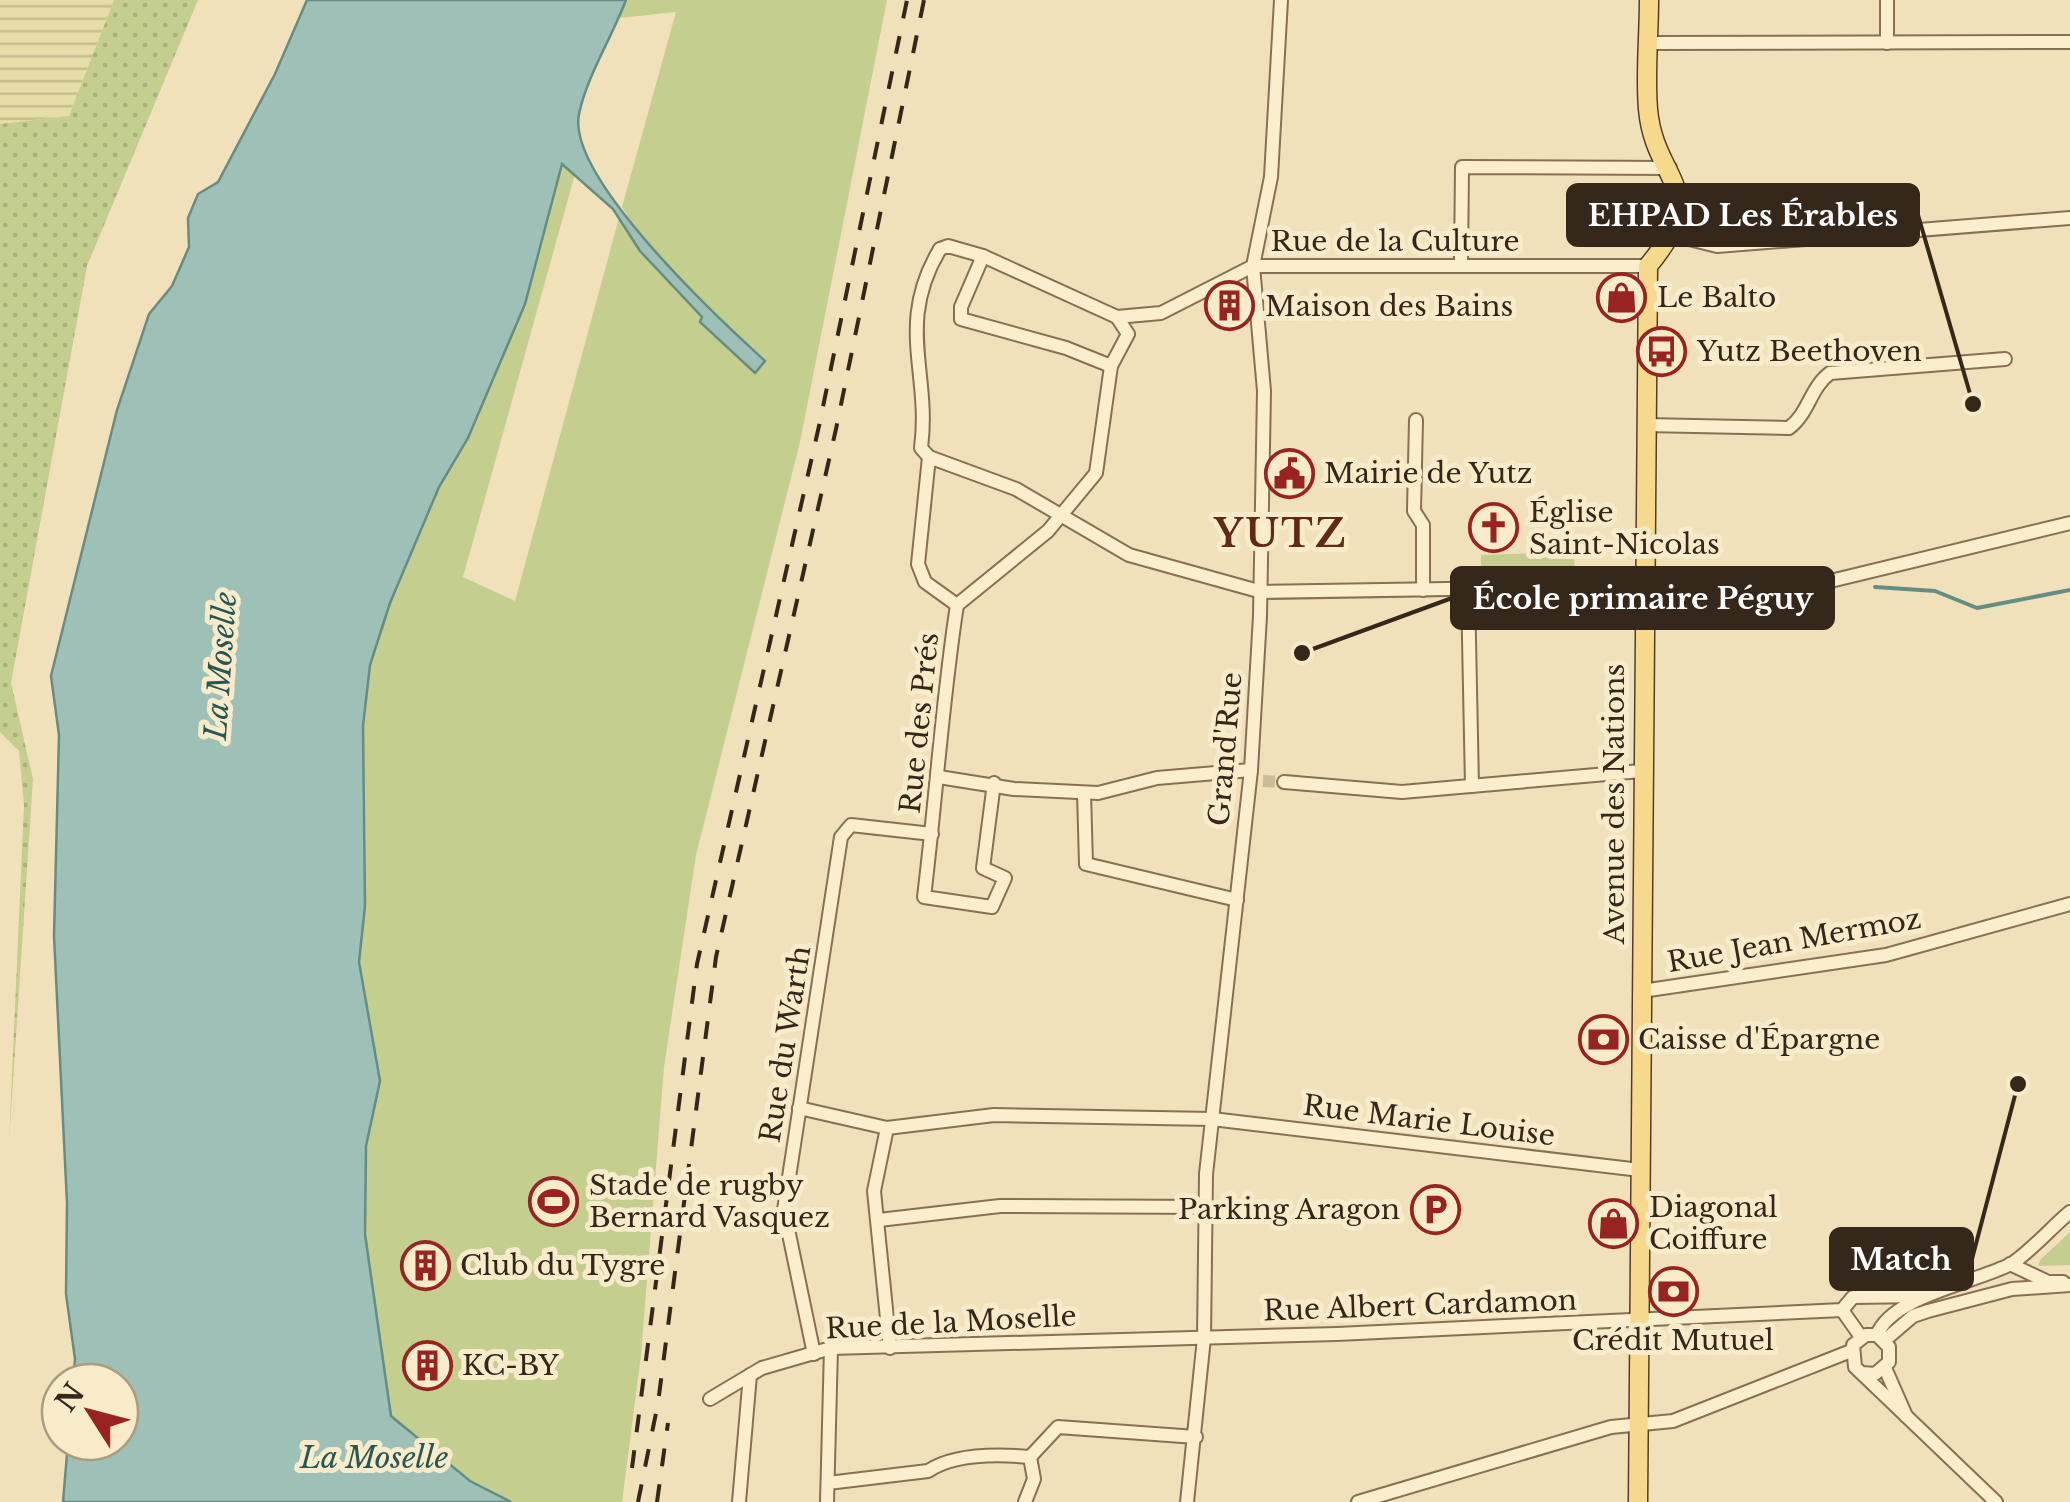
<svg xmlns="http://www.w3.org/2000/svg" width="2070" height="1502" font-family="'Libre Baskerville',serif">
	<defs>
		<pattern id="farmland-rules" width="6" height="5" patternUnits="userSpaceOnUse" patternTransform="scale(2.5)"><rect width="6" height="5" fill="#e6dda7"/><path d="M0 2.5h6" fill="none" stroke="#c6be8f"/></pattern>
		<pattern id="grass-dots" width="8" height="8" patternUnits="userSpaceOnUse" patternTransform="scale(2.5)"><rect width="8" height="8" fill="#c4ce8e"/><path d="M2 2h.1M6 6h.1" fill="none" stroke="#a9b17a" stroke-width="1.8" stroke-linecap="round"/></pattern>
	</defs>
	<rect width="100%" height="100%" fill="#f0e1ba"/>
	<polygon fill="url(#farmland-rules)" points="0,0 114,0 69,116 0,124"/>
	<polygon fill="url(#grass-dots)" points="114,0 198,0 87,266 11,683 33,779 9,1142 24,805 19,751 0,732 0,124 69,116"/>
	<g fill="#c4ce8e">
		<polygon points="626,0 887,0 800,442 696,855 664,1067 641,1355 622,1502 511,1502 470,1481 391,1417 365,1234 366,1146 380,1081 359,962 365,906 363,726 370,665 390,603 439,487 468,438 525,304 562,163 575,174 463,577 515,601 619,218 640,251 702,317 700,323 755,372 764,361 641,238 622,207 676,12 619,18"/>
		<polygon points="1573,552 1576,577 1481,580 1481,555"/>
		<polygon points="2070,1232 2070,1265 2038,1266 2040,1260"/>
	</g>
	<path fill="#9fc0b7" stroke="#668d84" stroke-width="2.5" d="M307 0H626C612 37 587 76 579 114 566 177 719 319 765 361L755 373 700 322 702 317 640 251 613 209 562 164 525 304 468 438 439 487 390 603 370 665 363 726 365 906 359 962 380 1081 366 1146 365 1234 391 1416 470 1481 511 1502H63L68 1442H120V1382H73L75 1359 66 1294 67 1203 54 936 59 735 51 676 117 410 149 314 172 286 189 247 188 218 198 194 218 182 275 74Z"/>
	<g fill="none" stroke-linecap="round" stroke-linejoin="round">
		<polyline stroke="#668d84" stroke-width="4" points="1875,587 1935,591 1977,608 2070,590"/>
		<polyline stroke="#cbbc9a" stroke-width="12" stroke-dasharray="12 6" stroke-linecap="butt" points="1263,781 1284,782"/>
		<defs>
			<g id="minor">
				<polyline points="1649,43 2070,42"/>
				<polyline points="1887,43 1887,0"/>
				<polyline points="1673,235 1717,246 2070,218"/>
				<polyline points="940,249 948,246 983,256 1117,317 1161,313 1253,266 1648,266"/>
				<polyline points="983,256 961,307 961,319 1066,348 1111,366"/>
				<polyline points="1461,265 1462,167 1670,168"/>
				<polyline points="1416,420 1414,511 1423,525 1423,590"/>
				<path d="M1645 425 1789 428C1809 413 1810 388 1830 373L2005 359"/>
				<polyline points="929,457 1016,489 1129,555 1262,592 1643,586"/>
				<path d="M929 457 921 448C931 373 895 324 940 249"/>
				<polyline points="929,457 918,564 925,582 957,605"/>
				<polyline points="1468,589 1472,786"/>
				<polyline points="1643,602 1814,585 2070,523"/>
				<path d="M957 605C942 702 936 799 924 897L992 907 1005 878 983 868 994 783"/>
				<polyline points="957,605 1048,531 1096,473 1111,366 1128,334 1117,317"/>
				<polyline points="939,777 1014,789 1098,793 1157,778 1251,770"/>
				<polyline points="1284,782 1402,792 1641,771"/>
				<polyline points="1084,793 1086,864 1237,900"/>
				<polyline points="1642,991 1886,955 2070,904"/>
				<polyline points="799,1108 887,1128 994,1115 1212,1119 1640,1170"/>
				<polyline points="887,1128 874,1191 890,1348"/>
				<polyline points="879,1220 1000,1206 1205,1207"/>
				<polyline points="2010,1264 2048,1282 2063,1282"/>
				<polyline points="1842,1310 1861,1337"/>
				<path d="M1877 1335C1892 1296 1974 1283 2011 1264 2028 1254 2053 1226 2070 1212"/>
				<polyline points="1885,1340 1913,1316 1928,1311 2012,1289 2070,1285"/>
				<polyline points="814,1354 784,1210 841,837 851,825 932,834"/>
				<polyline points="1885,1368 1906,1416"/>
				<polyline points="1863,1373 1875,1374 1889,1362 1889,1347 1877,1335 1866,1335 1853,1345 1855,1367 1996,1502"/>
				<polyline points="710,1399 762,1368 831,1348 1337,1334 1842,1310 1853,1297 1924,1296"/>
				<path d="M828 1483 928 1471C955 1453 998 1454 1030 1457L1058 1427 1196 1437"/>
				<polyline points="739,1502 750,1375"/>
				<polyline points="827,1502 831,1348"/>
				<polyline points="1025,1502 1034,1479 1030,1457"/>
				<polyline points="1187,1502 1204,1338 1206,1174 1251,770 1260,616 1264,391 1253,266 1271,177 1281,0"/>
				<polyline points="1358,1502 1611,1427 1673,1421 1851,1351"/>
			</g>
			<path id="major" d="M1638 1502 1648 266C1713 188 1654 182 1648 109 1645 74 1649 36 1649 0"/>
		</defs>
		<use href="#minor" stroke="#877054" stroke-width="16"/>
		<use href="#major" stroke="#543e29" stroke-width="21"/>
		<use href="#minor" stroke="#fbeecd" stroke-width="12"/>
		<use href="#major" stroke="#f7d98e" stroke-width="18"/>
		<g stroke="#35271a" stroke-width="4" stroke-dasharray="18 18" stroke-linecap="butt">
			<polyline points="632,1468 697,964 819,426 907,0"/>
			<polyline points="638,1502 658,1403 716,957 836,429 924,0"/>
			<polyline points="657,1502 668,1423"/>
		</g>
	</g>
	<defs>
		<symbol id="shop-ring" viewBox="-11 -11 22 22"><circle r="9.5" fill="#f7ebc9" stroke="#992321" stroke-width="1.5"/><path d="M-5-2.5h2.3a2.7 3.5 0 0 1 5.4 0H5L5.5 6h-11ZM-1.5-2.5h3a1.5 2.3 0 0 0-3 0Z" fill="#992321"/></symbol>
		<symbol id="building-ring" viewBox="-11 -11 22 22"><circle r="9.5" fill="#f7ebc9" stroke="#992321" stroke-width="1.5"/><path d="M-4-6H4V6H1V3H-1V6H-4ZM-2.5-4.3h1.7v1.8h-1.7ZM.8-4.3h1.7v1.8H.8ZM-2.5-1h1.7V.8h-1.7ZM.8-1h1.7V.8H.8Z" fill="#992321"/></symbol>
		<symbol id="bus-ring" viewBox="-11 -11 22 22"><circle r="9.5" fill="#f7ebc9" stroke="#992321" stroke-width="1.5"/><path d="M-5-6H5V4H4V6H2V4H-2V6H-4V4H-5ZM-3.5-4V0h7V-4ZM-3.5 1.2v1.5H-2V1.2ZM2 1.2v1.5H3.5V1.2Z" fill="#992321"/></symbol>
		<symbol id="civic-ring" viewBox="-11 -11 22 22"><circle r="9.5" fill="#f7ebc9" stroke="#992321" stroke-width="1.5"/><path d="M-.6-6.5H3V-4.5H.6V-3L4-1V1h2V6H-6V1h2V-1L-.6-3ZM-1.2 2.5V6h2.4V2.5Z" fill="#992321"/></symbol>
		<symbol id="church-ring" viewBox="-11 -11 22 22"><circle r="9.5" fill="#f7ebc9" stroke="#992321" stroke-width="1.5"/><path d="M-1.2-6h2.4v3.5h3.3v2.4h-3.3V6h-2.4V-.1h-3.3v-2.4h3.3Z" fill="#992321"/></symbol>
		<symbol id="bank-ring" viewBox="-11 -11 22 22"><circle r="9.5" fill="#f7ebc9" stroke="#992321" stroke-width="1.5"/><path d="M-6-4H6V4H-6ZM0-2.3a2.3 2.3 0 1 0 0 4.6a2.3 2.3 0 1 0 0-4.6Z" fill="#992321"/></symbol>
		<symbol id="stadium-ring" viewBox="-11 -11 22 22"><circle r="9.5" fill="#f7ebc9" stroke="#992321" stroke-width="1.5"/><path d="M0-5a6.5 5 0 1 0 0 10a6.5 5 0 1 0 0-10ZM-3.5-1.8h7v3.6h-7Z" fill="#992321"/></symbol>
		<symbol id="parking-ring" viewBox="-11 -11 22 22"><circle r="9.5" fill="#f7ebc9" stroke="#992321" stroke-width="1.5"/><path d="M-3.5-5.5H1a3.5 3.5 0 0 1 0 7H-1V5.5H-3.5ZM-1-3.4V-.6H.8a1.4 1.4 0 0 0 0-2.8Z" fill="#992321"/></symbol>
	</defs>
	<g fill-rule="evenodd">
		<use href="#shop-ring" x="1594" y="270" width="55" height="55"/>
		<use href="#building-ring" x="1202" y="278" width="55" height="55"/>
		<use href="#bus-ring" x="1634" y="324" width="55" height="55"/>
		<use href="#civic-ring" x="1262" y="446" width="55" height="55"/>
		<use href="#church-ring" x="1466" y="500" width="55" height="55"/>
		<use href="#bank-ring" x="1576" y="1012" width="55" height="55"/>
		<use href="#stadium-ring" x="526" y="1174" width="55" height="55"/>
		<use href="#parking-ring" x="1408" y="1182" width="55" height="55"/>
		<use href="#shop-ring" x="1586" y="1196" width="55" height="55"/>
		<use href="#building-ring" x="398" y="1238" width="55" height="55"/>
		<use href="#bank-ring" x="1646" y="1264" width="55" height="55"/>
		<use href="#building-ring" x="400" y="1338" width="55" height="55"/>
	</g>
	<g text-anchor="middle" stroke-width="10" stroke-linejoin="round" paint-order="stroke">
		<g font-size="28" fill="#35271a" stroke="#f7ebc9">
			<text x="1395" y="251">Rue de la Culture</text>
			<text transform="translate(919 723) rotate(-84)" y="10">Rue des Prés</text>
			<text transform="translate(1225 749) rotate(-85)" y="10">Grand'Rue</text>
			<text transform="translate(1614 804) rotate(-90)" y="10">Avenue des Nations</text>
			<text transform="translate(1794 940) rotate(-10)" y="10">Rue Jean Mermoz</text>
			<text transform="translate(785 1044) rotate(-81)" y="10">Rue du Warth</text>
			<text transform="translate(1429 1120) rotate(7)" y="10">Rue Marie Louise</text>
			<text transform="translate(1420 1305) rotate(-2)" y="10">Rue Albert Cardamon</text>
			<text transform="translate(951 1322) rotate(-3)" y="10">Rue de la Moselle</text>
		</g>
		<g font-size="28" fill="#35271a" stroke="#f7ebc9" text-anchor="start">
			<text x="1657" y="307">Le Balto</text>
			<text x="1265" y="316">Maison des Bains</text>
			<text x="1697" y="361">Yutz Beethoven</text>
			<text x="1324" y="483">Mairie de Yutz</text>
			<text x="1529" y="522">Église<tspan x="1529" dy="32">Saint-Nicolas</tspan></text>
			<text x="1638" y="1049">Caisse d'Épargne</text>
			<text x="589" y="1195">Stade de rugby<tspan x="589" dy="32">Bernard Vasquez</tspan></text>
			<text x="1649" y="1217">Diagonal<tspan x="1649" dy="32">Coiffure</tspan></text>
			<text x="1400" y="1219" text-anchor="end">Parking Aragon</text>
			<text x="460" y="1275">Club du Tygre</text>
			<text x="1673" y="1350" text-anchor="middle">Crédit Mutuel</text>
			<text x="462" y="1375">KC-BY</text>
		</g>
		<g font-size="30" font-style="italic" fill="#285654" stroke="#f7ebc9">
			<text transform="translate(221 666) rotate(-86)" y="10">La Moselle</text>
			<text x="374" y="1468">La Moselle</text>
		</g>
		<g font-size="38" font-weight="bold" letter-spacing="2.5" fill="#632917" stroke="#f7ebc9">
			<text x="1281" y="547">YUTZ</text>
		</g>
	</g>
	<path fill="none" stroke="#35271a" stroke-width="4" d="M1973 404L1918 215M1302 653L1452 598M2018 1084L1972 1259"/>
	<g fill="#35271a" stroke="#f7ebc9" stroke-width="4">
		<circle cx="1973" cy="404" r="10"/>
		<circle cx="1302" cy="653" r="10"/>
		<circle cx="2018" cy="1084" r="10"/>
	</g>
	<g fill="#35271a" stroke="#35271a" stroke-width="4">
		<rect x="1568" y="185" width="350" height="60" rx="10"/>
		<rect x="1452" y="568" width="381" height="60" rx="10"/>
		<rect x="1831" y="1229" width="141" height="60" rx="10"/>
	</g>
	<g font-size="30" text-anchor="middle" font-weight="bold" fill="#fff">
		<text x="1743" y="226">EHPAD Les Érables</text>
		<text x="1643" y="609">École primaire Péguy</text>
		<text x="1901" y="1270">Match</text>
	</g>
	<g transform="translate(90 1412) rotate(306)"><circle r="48" fill="#f7ebc9" stroke="#a99d83" stroke-width="2.5"/>
	<path d="M0-8L18 38L0 25L-18 38Z" fill="#992321"/>
	<text y="-15" font-size="28" font-weight="bold" text-anchor="middle" fill="#35271a">N</text>
	</g>
</svg>
